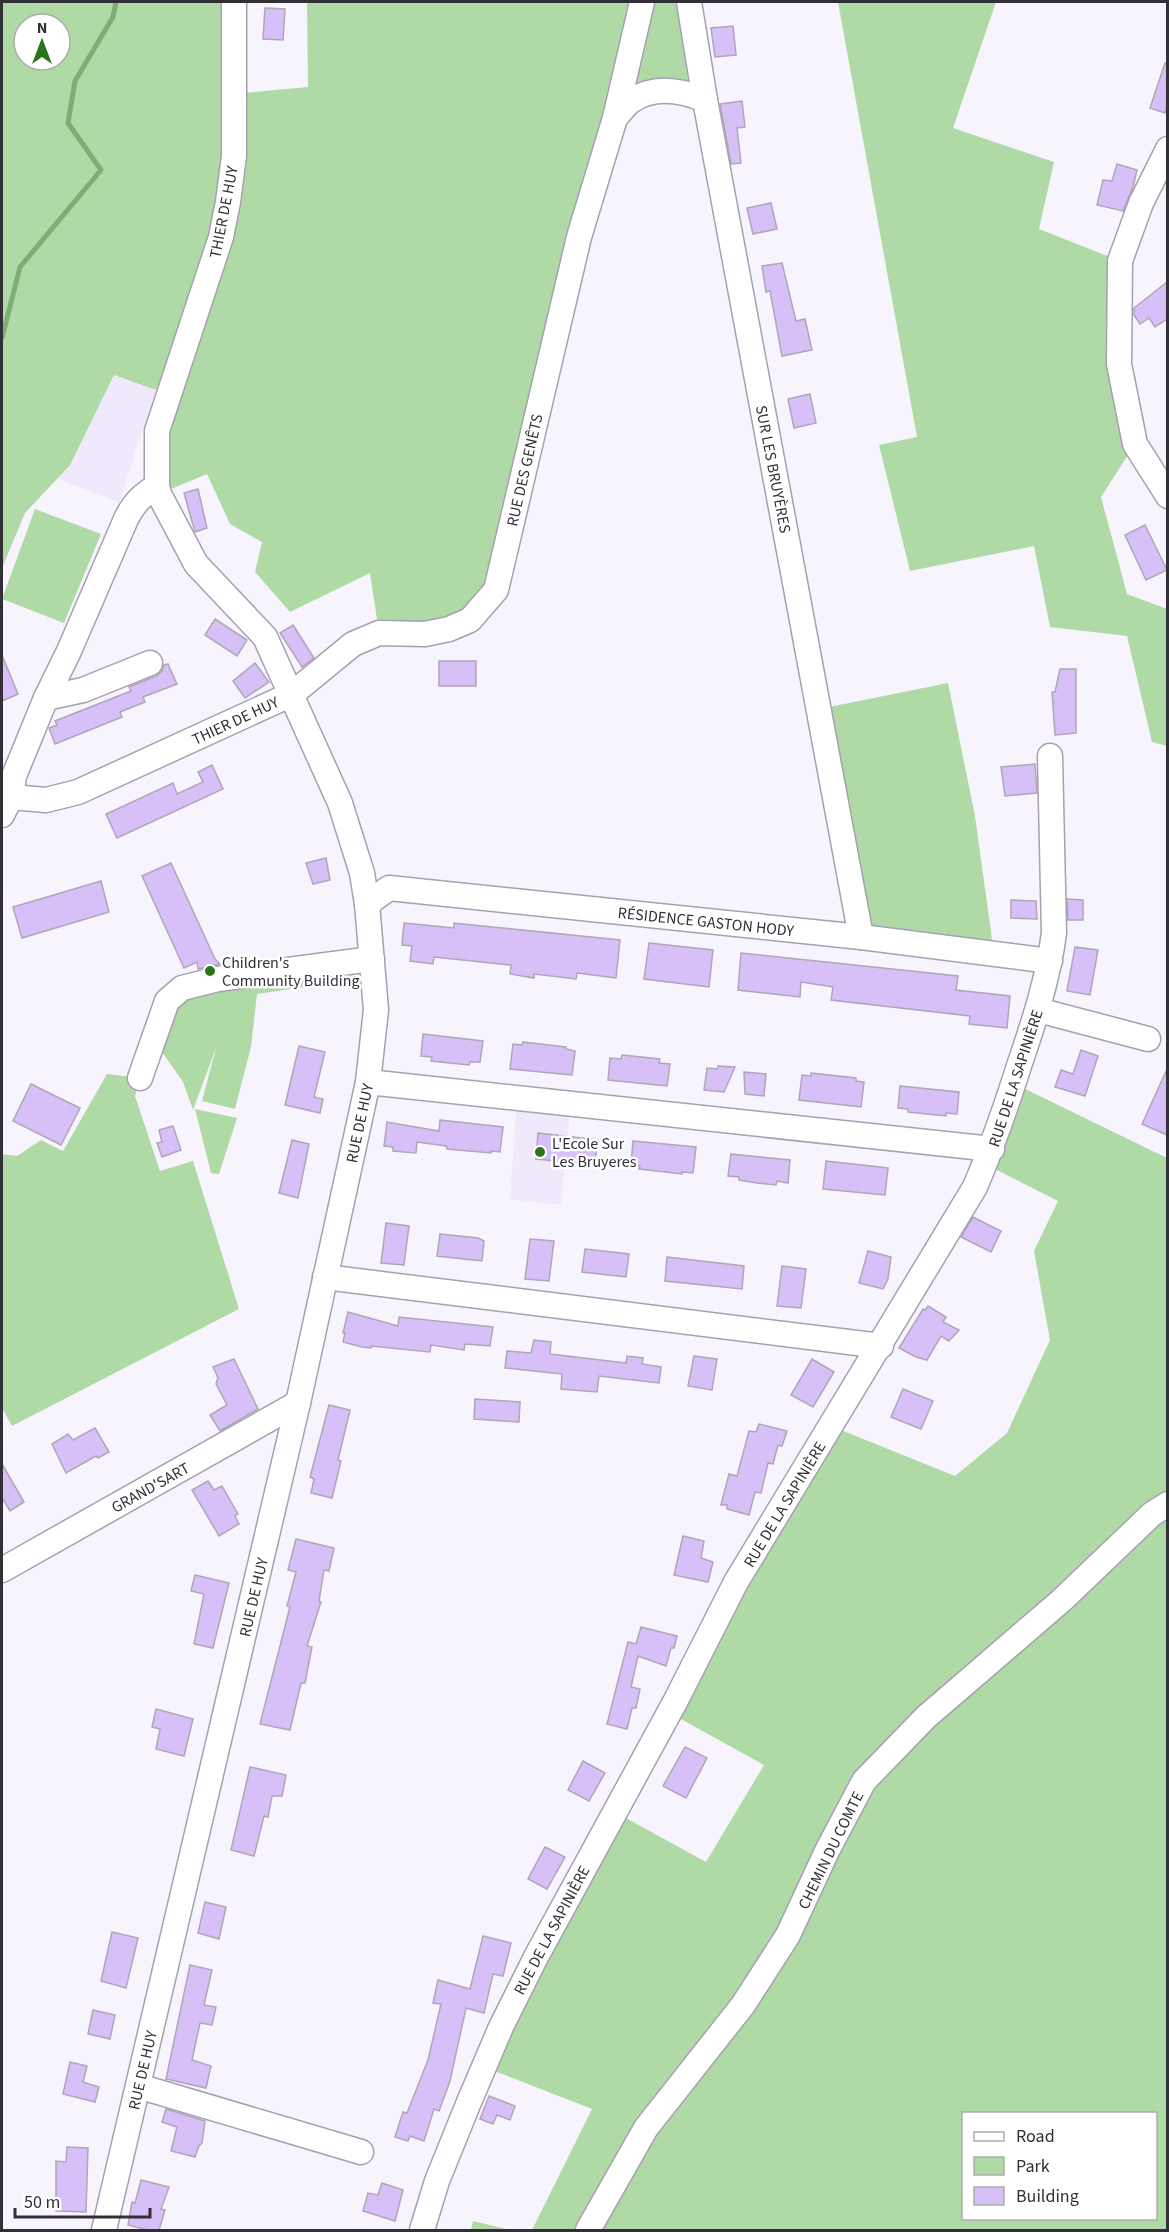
<svg xmlns="http://www.w3.org/2000/svg" width="1169" height="2232" font-family="'Source Sans 3',sans-serif">
	<rect width="100%" height="100%" fill="#f8f4fe"/>
	<g fill="#f0e8fb">
		<polygon points="114,375 156,390 119,502 57,479 70,465"/>
		<polygon points="517,1098 571,1105 561,1205 510,1199"/>
	</g>
	<g fill="#afdaa6" fill-rule="evenodd">
		<path d="M2 2H225V110L218 211 206 259 156 390 114 375 70 465 25 513 2 568ZM24 24H60V60H24Z"/>
		<polygon points="307,2 687,2 705,100 675,90 615,118 496,590 470,620 379,633 370,573 290,612 255,572 262,542 230,524 207,474 159,494 171,391 205,287 234,94 308,87"/>
		<polygon points="838,2 996,2 953,128 1054,162 1039,229 1120,261 1135,444 1101,497 1127,594 1167,609 1167,746 1152,742 1127,636 1050,627 1034,546 910,571 879,445 917,437"/>
		<polygon points="35,509 101,534 64,623 2,599"/>
		<polygon points="948,683 975,816 994,954 861,937 819,709"/>
		<polygon points="348,962 351,980 257,994 251,1047 235,1109 202,1101 216,1048 193,1110 183,1082 153,1039 167,1001"/>
		<polygon points="107,1074 140,1078 135,1096 160,1171 193,1161 239,1309 12,1426 2,1408 2,1154 17,1156 41,1140 63,1151"/>
		<path d="M1013 1083 1167 1158V2230H532L592 2109 484 2067 615 1812 706 1862 764 1765 670 1713 831 1426 955 1476 1007 1433 1050 1340 1034 1251 1058 1201 985 1164ZM964 2114H1156V2218H964Z"/>
		<polygon points="195,1109 237,1118 219,1174 211,1173"/>
		<polygon points="473,2221 510,2230 471,2230"/>
	</g>
	<g fill="none" stroke-linecap="round" stroke-linejoin="round">
		<polyline stroke="#7daf72" stroke-width="5" points="2,338 20,267 101,170 68,123 75,81 113,17 116,2"/>
	</g>
	<g fill="#d7bff7" stroke="#ada7b7" stroke-width="1.5">
		<polygon points="265,8 285,9 283,40 263,39"/>
		<polygon points="733,26 736,55 715,57 711,28"/>
		<polygon points="1165,63 1167,63 1167,104 1165,113 1150,108"/>
		<polygon points="742,101 745,127 737,128 741,163 731,164 720,104"/>
		<polygon points="1117,164 1137,170 1133,187 1123,211 1097,205 1103,180 1112,181"/>
		<polygon points="771,203 777,229 753,234 747,208"/>
		<polygon points="782,263 796,321 805,319 812,350 782,356 770,291 766,292 762,266"/>
		<polygon points="1167,282 1167,319 1155,327 1149,318 1140,324 1134,315 1134,308"/>
		<polygon points="810,394 816,423 794,428 788,399"/>
		<polygon points="198,489 207,528 195,532 184,493"/>
		<polygon points="1145,525 1167,570 1146,580 1125,535"/>
		<polygon points="215,619 247,640 237,656 205,635"/>
		<polygon points="293,625 314,658 302,667 280,633"/>
		<polygon points="2,655 18,694 2,701"/>
		<rect x="439" y="661" width="37" height="25"/>
		<polygon points="255,663 269,682 245,698 233,681"/>
		<polygon points="168,664 177,684 143,697 145,702 120,712 122,717 55,744 49,728 57,725 55,721 131,691 129,687 156,676 162,671 164,665"/>
		<polygon points="1060,669 1076,669 1076,733 1055,735 1052,692 1055,692"/>
		<polygon points="1035,764 1037,793 1005,796 1001,767"/>
		<polygon points="212,765 223,789 117,838 106,814 173,783 177,794 203,782 198,772"/>
		<polygon points="326,858 330,880 313,884 306,863"/>
		<polygon points="171,863 215,959 220,964 198,969 197,962 184,968 142,876"/>
		<polygon points="101,881 109,912 22,938 13,907"/>
		<polygon points="1067,899 1083,900 1083,920 1068,920"/>
		<polygon points="1011,900 1036,901 1037,919 1011,918"/>
		<polygon points="404,923 454,928 454,923 620,940 616,978 577,973 576,979 534,974 534,978 510,974 511,965 434,957 433,964 410,961 412,946 402,945"/>
		<polygon points="649,943 713,950 709,987 644,979"/>
		<polygon points="1075,947 1098,950 1090,995 1067,991"/>
		<polygon points="741,953 958,976 956,990 1010,996 1007,1028 969,1024 970,1016 831,1000 833,987 801,982 800,997 738,990"/>
		<polygon points="423,1034 483,1041 480,1062 470,1062 469,1065 431,1061 432,1057 421,1056"/>
		<polygon points="523,1042 566,1047 566,1049 575,1051 572,1075 510,1069 513,1044 522,1045"/>
		<polygon points="299,1046 325,1052 314,1097 323,1099 320,1113 285,1105"/>
		<polygon points="1081,1050 1098,1056 1085,1096 1055,1087 1061,1070 1073,1074"/>
		<polygon points="622,1055 660,1059 659,1063 670,1064 667,1086 608,1080 610,1058 621,1059"/>
		<polygon points="718,1066 735,1067 724,1092 704,1090 707,1068 717,1069"/>
		<polygon points="1167,1069 1167,1135 1142,1124"/>
		<polygon points="744,1072 766,1074 764,1096 745,1094"/>
		<polygon points="811,1073 856,1078 856,1081 864,1082 861,1107 799,1100 802,1075 811,1076"/>
		<polygon points="31,1084 80,1108 61,1145 13,1121"/>
		<polygon points="900,1086 959,1092 957,1114 946,1113 946,1116 908,1112 908,1109 898,1108"/>
		<polygon points="440,1120 503,1127 500,1152 491,1151 491,1153 447,1149 446,1146 417,1142 416,1153 393,1151 393,1147 384,1146 387,1122 439,1131"/>
		<polygon points="173,1126 181,1150 162,1157 157,1143 162,1142 159,1130"/>
		<polygon points="538,1133 598,1140 595,1161 586,1160 586,1164 536,1159"/>
		<polygon points="292,1140 309,1144 298,1198 279,1193"/>
		<polygon points="633,1141 696,1147 693,1173 682,1172 682,1174 648,1170 639,1169 640,1166 631,1165"/>
		<polygon points="731,1154 790,1160 788,1183 777,1181 776,1185 757,1183 739,1180 739,1177 728,1176"/>
		<polygon points="826,1161 888,1168 885,1195 823,1189"/>
		<polygon points="973,1217 1001,1231 991,1252 961,1237"/>
		<polygon points="386,1223 409,1226 404,1265 381,1263"/>
		<polygon points="440,1234 478,1238 484,1241 482,1261 437,1256"/>
		<polygon points="530,1239 554,1241 549,1281 525,1279"/>
		<polygon points="585,1249 629,1254 626,1277 582,1272"/>
		<polygon points="868,1251 891,1257 888,1279 883,1289 859,1283"/>
		<polygon points="667,1257 744,1266 742,1289 665,1281"/>
		<polygon points="782,1266 806,1269 801,1308 777,1306"/>
		<polygon points="928,1306 946,1317 943,1322 959,1330 949,1341 941,1336 927,1360 916,1357 899,1348 923,1309 925,1310"/>
		<polygon points="348,1312 398,1326 399,1317 493,1327 490,1346 465,1344 464,1350 431,1345 430,1352 371,1346 371,1348 362,1347 343,1342 345,1333 343,1333"/>
		<polygon points="534,1340 551,1342 550,1354 626,1363 627,1356 643,1358 642,1364 661,1367 659,1383 599,1376 597,1392 561,1389 562,1374 505,1368 507,1351 531,1353"/>
		<polygon points="694,1356 717,1359 712,1390 688,1386"/>
		<polygon points="234,1359 258,1409 220,1431 210,1415 227,1405 216,1384 218,1378 213,1367"/>
		<polygon points="812,1359 834,1372 813,1407 791,1395"/>
		<polygon points="903,1389 933,1401 921,1429 891,1417"/>
		<polygon points="475,1399 520,1402 519,1422 474,1419"/>
		<polygon points="329,1405 350,1410 338,1460 341,1461 332,1498 311,1493 314,1479 310,1477"/>
		<polygon points="759,1424 787,1431 782,1446 778,1445 773,1464 768,1463 761,1493 755,1492 749,1515 727,1509 727,1505 721,1505 729,1474 737,1476 749,1431 756,1432"/>
		<polygon points="95,1428 109,1452 98,1458 96,1456 66,1473 52,1444 68,1434 73,1440"/>
		<polygon points="2,1464 24,1502 10,1511 2,1498"/>
		<polygon points="208,1481 214,1490 222,1486 238,1514 235,1516 239,1524 219,1536 192,1490"/>
		<polygon points="683,1536 704,1541 701,1558 713,1562 708,1582 674,1575"/>
		<polygon points="296,1539 334,1548 329,1571 324,1570 319,1601 321,1602 307,1646 312,1647 305,1683 301,1683 290,1730 260,1724 290,1607 287,1606 296,1572 288,1570"/>
		<polygon points="195,1575 229,1583 213,1648 194,1644 204,1594 191,1591"/>
		<polygon points="641,1627 677,1636 674,1648 671,1648 666,1666 638,1656 631,1687 640,1689 636,1708 632,1708 627,1729 607,1724 628,1642 636,1644"/>
		<polygon points="156,1709 193,1719 184,1756 156,1749 160,1729 152,1727"/>
		<polygon points="685,1747 707,1758 686,1798 663,1786"/>
		<polygon points="583,1761 605,1773 589,1801 568,1790"/>
		<polygon points="250,1767 286,1775 282,1796 272,1796 268,1817 264,1816 254,1856 231,1850"/>
		<polygon points="545,1847 565,1857 547,1889 528,1879"/>
		<polygon points="205,1902 226,1907 219,1939 198,1933"/>
		<polygon points="112,1932 138,1938 126,1988 101,1981"/>
		<polygon points="483,1936 511,1943 503,1976 493,1974 484,2013 466,2008 450,2081 439,2111 434,2109 424,2141 410,2136 408,2141 395,2137 403,2112 407,2113 428,2060 441,2004 433,2003 438,1980 470,1989"/>
		<polygon points="190,1965 212,1970 204,2005 216,2007 212,2025 200,2023 192,2060 211,2066 206,2088 166,2079"/>
		<polygon points="93,2010 115,2015 110,2039 88,2034"/>
		<polygon points="70,2062 87,2066 83,2082 99,2087 95,2102 63,2094"/>
		<polygon points="489,2096 515,2106 510,2120 497,2115 493,2124 480,2119"/>
		<polygon points="166,2109 205,2121 202,2143 199,2146 195,2157 171,2151 177,2127 162,2122"/>
		<polygon points="67,2147 88,2148 86,2212 56,2211 56,2161 66,2162"/>
		<polygon points="141,2180 169,2187 161,2209 165,2210 159,2230 148,2230 128,2225 132,2202 135,2203"/>
		<polygon points="382,2183 403,2190 395,2221 363,2211 368,2193 378,2195"/>
	</g>
	<g fill="none" stroke-linecap="round" stroke-linejoin="round">
		<defs>
			<g id="minor">
				<polyline points="689,2 705,100 861,937"/>
				<path d="M615 118C620 113 625 105 631 101 654 85 681 90 705 100"/>
				<polyline points="1168,149 1141,203 1120,261 1119,364 1135,444 1168,496"/>
				<polyline points="46,698 83,690 150,663"/>
				<polyline points="11,797 46,800 78,792 292,694 353,644 379,633 425,634 449,629 470,620 496,590 579,237 615,118 642,2"/>
				<path d="M2 815 11 797 14 776 46 698 69 651 126 519C134 503 142 495 157 486"/>
				<polyline points="367,904 389,888 861,937 1050,961"/>
				<polyline points="1038,1010 1148,1039"/>
				<polyline points="140,1078 167,1001 182,988 218,979 372,959"/>
				<polyline points="368,1082 992,1149"/>
				<polyline points="325,1277 881,1346"/>
				<polyline points="2,1570 298,1403"/>
				<polyline points="138,2086 361,2152"/>
				<polyline points="104,2230 298,1403 368,1082 376,1010 367,904 362,873 340,803 265,637 196,564 159,494 157,486 157,431 221,237 228,202 234,156 234,2"/>
				<path d="M422 2230 437 2181 469 2102 501 2027 537 1955 675 1702 736 1582 975 1187C992 1147 1006 1107 1019 1066 1034 1022 1048 979 1054 933L1050 756"/>
				<polyline points="588,2230 646,2128 743,2005 788,1935 827,1851 864,1781 926,1717 1062,1600 1152,1514 1168,1504"/>
			</g>
		</defs>
		<use href="#minor" stroke="#a6a0b0" stroke-width="27"/>
		<use href="#minor" stroke="#fff" stroke-width="24"/>
	</g>
	<g fill="#2b7418" stroke="#fff" stroke-width="2">
		<circle cx="210" cy="971" r="6"/>
		<circle cx="540" cy="1152" r="6"/>
	</g>
	<g text-anchor="middle" stroke-width="5" stroke-linejoin="round" paint-order="stroke">
		<g font-size="16" fill="#323036" stroke="#fff">
			<text transform="translate(223 212) rotate(-79)" y="6">THIER DE HUY</text>
			<text transform="translate(774 469) rotate(79)" y="6">SUR LES BRUYÈRES</text>
			<text transform="translate(524 470) rotate(-77)" y="6">RUE DES GENÊTS</text>
			<text transform="translate(235 720) rotate(-25)" y="6">THIER DE HUY</text>
			<text transform="translate(706 921) rotate(6)" y="6">RÉSIDENCE GASTON HODY</text>
			<text transform="translate(1015 1078) rotate(-72)" y="6">RUE DE LA SAPINIÈRE</text>
			<text transform="translate(359 1123) rotate(-78)" y="6">RUE DE HUY</text>
			<text transform="translate(150 1487) rotate(-29)" y="6">GRAND'SART</text>
			<text transform="translate(784 1504) rotate(-59)" y="6">RUE DE LA SAPINIÈRE</text>
			<text transform="translate(253 1597) rotate(-77)" y="6">RUE DE HUY</text>
			<text transform="translate(830 1850) rotate(-64)" y="6">CHEMIN DU COMTE</text>
			<text transform="translate(551 1930) rotate(-62)" y="6">RUE DE LA SAPINIÈRE</text>
			<text transform="translate(142 2070) rotate(-77)" y="6">RUE DE HUY</text>
		</g>
		<g font-size="16" fill="#323036" stroke="#fff" text-anchor="start">
			<text x="222" y="968">Children's<tspan x="222" dy="18">Community Building</tspan></text>
			<text x="552" y="1149">L'Ecole Sur<tspan x="552" dy="18">Les Bruyeres</tspan></text>
		</g>
	</g>
	<rect width="1169" height="2232" fill="none" stroke="#323036" stroke-width="6"/>
	<rect x="962" y="2112" width="195" height="108" fill="#ffffff" stroke="#adacaf" stroke-width="1.5"/>
	<rect x="974" y="2132" width="30" height="9" fill="#ffffff" stroke="#adacaf" stroke-width="1.5"/>
	<text x="1016" y="2142" font-size="18" fill="#323036">Road</text>
	<rect x="974" y="2157" width="30" height="18" fill="#afdaa6" stroke="#adacaf" stroke-width="1.5"/>
	<text x="1016" y="2172" font-size="18" fill="#323036">Park</text>
	<rect x="974" y="2187" width="30" height="18" fill="#d7bff7" stroke="#adacaf" stroke-width="1.5"/>
	<text x="1016" y="2202" font-size="18" fill="#323036">Building</text>
	<g transform="translate(42 42)"><circle r="28" fill="#ffffff" stroke="#adacaf" stroke-width="1.5"/>
	<path d="M0-4.5L10 22L0 15L-10 22Z" fill="#2b7418"/>
	<text y="-9" font-size="16" font-weight="bold" text-anchor="middle" fill="#323036">N</text>
	</g>
	<path d="M15 2208v9h135v-9" fill="none" stroke="#323036" stroke-width="3"/>
	<text x="24" y="2208" font-size="18" fill="#323036" stroke="#ffffff" stroke-width="4.5" paint-order="stroke">50 m</text>
</svg>
